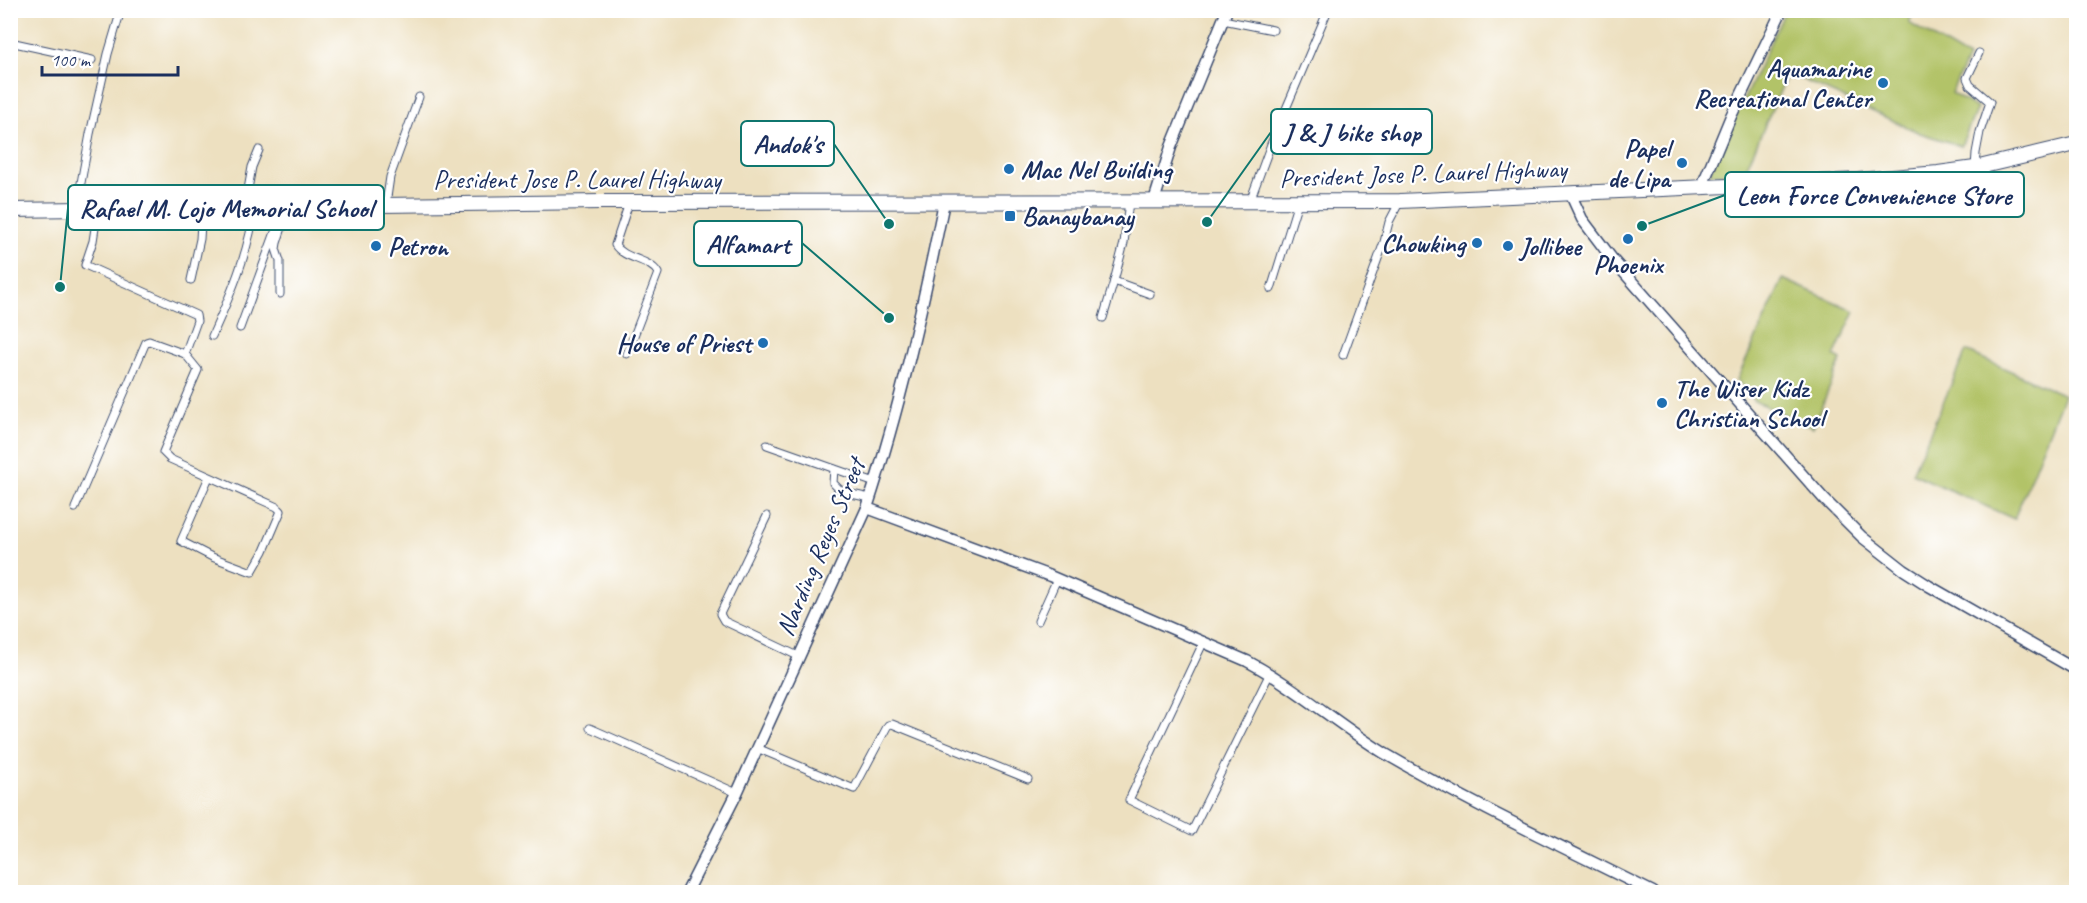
<svg xmlns="http://www.w3.org/2000/svg" width="2087" height="903" font-family="Caveat,sans-serif">
	<rect width="100%" height="100%" fill="#fff"/>
	<filter id="ink" filterUnits="userSpaceOnUse"><feTurbulence type="fractalNoise" baseFrequency=".0167" numOctaves="2"/><feDisplacementMap in="SourceGraphic" scale="12" xChannelSelector="R" yChannelSelector="G"/><feConvolveMatrix kernelMatrix="1 2 1 2 8 2 1 2 1" color-interpolation-filters="sRGB"/></filter>
	<filter id="wash" filterUnits="userSpaceOnUse"><feTurbulence type="fractalNoise" baseFrequency=".008" numOctaves="4" result="noise"/><feDisplacementMap in="SourceGraphic" scale="24" xChannelSelector="R" yChannelSelector="G"/><feGaussianBlur stdDeviation="1.35" result="paint"/><feColorMatrix in="noise" values="0 0 0 0 0 0 0 0 0 0 0 0 0 0 0 0 0 1.4 0 .05"/><feComposite in="paint" operator="in"/></filter>
	<g filter="url(#wash)">
		<rect width="100%" height="100%" fill="#ede0c0"/>
		<g fill="#b2c367" stroke="#667962" stroke-width="1.5">
			<polygon points="1785,11 1914,11 1909,23 1968,58 1951,93 1977,108 1961,146 1920,133 1788,73 1744,173 1709,174"/>
			<polygon points="1783,279 1855,311 1834,356 1841,360 1813,427 1754,401 1737,380"/>
			<polygon points="1966,351 2064,395 2014,519 1912,473"/>
		</g>
	</g>
	<g filter="url(#ink)">
		<g fill="none" stroke-linecap="round" stroke-linejoin="round">
			<defs>
				<g id="street">
					<polyline points="1223,20 1273,30"/>
					<polyline points="10,42 92,60"/>
					<polyline points="1975,168 1976,153 1980,132 1990,102 1970,85 1967,78 1979,53"/>
					<polyline points="1129,201 1124,243 1114,281 1150,294"/>
					<polyline points="1250,201 1271,144 1328,10"/>
					<polyline points="386,204 390,177 419,97"/>
					<polyline points="245,206 252,167 259,150"/>
					<polyline points="76,210 90,134 108,54 121,10"/>
					<polyline points="191,280 200,239 202,207"/>
					<polyline points="1271,289 1298,202"/>
					<polyline points="280,294 280,261 276,249 277,243 289,206"/>
					<polyline points="1103,318 1114,281"/>
					<polyline points="240,328 278,224 283,205"/>
					<path d="M212 336C231 294 249 252 255 206"/>
					<polyline points="185,354 198,370 163,452 170,459 277,507 281,511 264,551 252,572 212,557 181,541 209,477"/>
					<path d="M627 354 658 273C649 258 625 260 615 245L629 203"/>
					<polyline points="1343,355 1384,242 1389,222 1400,201"/>
					<polyline points="767,445 875,483"/>
					<polyline points="834,469 833,483 839,489 847,493 870,498"/>
					<polyline points="75,508 146,342 149,341 185,354 197,321 196,315 85,265 93,241 98,209"/>
					<polyline points="767,516 720,614 724,621 798,656"/>
					<polyline points="1038,621 1057,579"/>
					<polyline points="1204,641 1129,800 1192,831 1270,673"/>
					<polyline points="590,728 737,793"/>
					<polyline points="757,748 854,789 888,725 892,724 1028,779"/>
				</g>
				<g id="secondary">
					<polyline points="1702,186 1731,116 1782,10"/>
					<polyline points="1154,201 1171,147 1227,10"/>
					<path d="M867 508 1050 576 1247 661C1296 687 1337 724 1384 753 1471 804 1563 847 1653 892"/>
					<path d="M687 892 737 793 867 508C900 408 923 305 944 202"/>
				</g>
				<polyline id="primary" points="1570,193 1582,219 1613,260 1824,499 1862,537 1904,570 1929,586 2076,670"/>
				<polyline id="highway" points="10,210 602,202 1400,201 1858,180 1938,173 1975,168 2076,144"/>
			</defs>
			<use href="#street" stroke="#3a4a6d" stroke-width="9"/>
			<use href="#secondary" stroke="#3a4a6d" stroke-width="13"/>
			<use href="#primary" stroke="#3a4a6d" stroke-width="13"/>
			<use href="#highway" stroke="#3a4a6d" stroke-width="16"/>
			<use href="#street" stroke="#fff" stroke-width="7"/>
			<use href="#secondary" stroke="#fff" stroke-width="10"/>
			<use href="#primary" stroke="#fff" stroke-width="10"/>
			<use href="#highway" stroke="#fff" stroke-width="14"/>
		</g>
	</g>
	<g fill="#1f6fb2" stroke="#fff" stroke-width="2">
		<circle cx="1883" cy="83" r="6"/>
		<circle cx="1682" cy="163" r="6"/>
		<circle cx="1009" cy="169" r="6"/>
		<rect x="1004" y="210" width="12" height="12" rx="3"/>
		<circle cx="1628" cy="239" r="6"/>
		<circle cx="1477" cy="243" r="6"/>
		<circle cx="376" cy="246" r="6"/>
		<circle cx="1508" cy="246" r="6"/>
		<circle cx="763" cy="343" r="6"/>
		<circle cx="1662" cy="403" r="6"/>
	</g>
	<g text-anchor="middle" stroke-width="4.5" stroke-linejoin="round" paint-order="stroke">
		<g font-size="26" font-weight="bold" fill="#1b2f5e" stroke="#fff" text-anchor="start">
			<text x="1871" y="77" text-anchor="end">Aquamarine<tspan x="1871" dy="30">Recreational Center</tspan></text>
			<text x="1670" y="157" text-anchor="end">Papel<tspan x="1670" dy="30">de Lipa</tspan></text>
			<text x="1021" y="178">Mac Nel Building</text>
			<text x="1022" y="225">Banaybanay</text>
			<text x="1465" y="252" text-anchor="end">Chowking</text>
			<text x="388" y="255">Petron</text>
			<text x="1520" y="255">Jollibee</text>
			<text x="1628" y="273" text-anchor="middle">Phoenix</text>
			<text x="751" y="352" text-anchor="end">House of Priest</text>
			<text x="1674" y="397">The Wiser Kidz<tspan x="1674" dy="30">Christian School</tspan></text>
		</g>
		<g font-size="26" fill="#1b2f5e" stroke="#fff">
			<text transform="translate(1423 173) rotate(-2)" y="9">President Jose P. Laurel Highway</text>
			<text x="577" y="188">President Jose P. Laurel Highway</text>
			<text transform="translate(820 547) rotate(-67)" y="9">Narding Reyes Street</text>
		</g>
	</g>
	<path fill="none" stroke="#0f766e" stroke-width="2" d="M1207 222L1271 132M889 224L834 144M1642 226L1725 195M60 287L68 208M889 318L802 243"/>
	<g fill="#0f766e" stroke="#fff" stroke-width="2">
		<circle cx="1207" cy="222" r="6"/>
		<circle cx="889" cy="224" r="6"/>
		<circle cx="1642" cy="226" r="6"/>
		<circle cx="60" cy="287" r="6"/>
		<circle cx="889" cy="318" r="6"/>
	</g>
	<g fill="#fff" stroke="#0f766e" stroke-width="2">
		<rect x="1271" y="109" width="161" height="45" rx="6"/>
		<rect x="741" y="121" width="93" height="45" rx="6"/>
		<rect x="1725" y="172" width="299" height="45" rx="6"/>
		<rect x="68" y="185" width="316" height="45" rx="6"/>
		<rect x="694" y="221" width="108" height="45" rx="6"/>
	</g>
	<g font-size="27" text-anchor="middle" font-weight="bold" fill="#1b2f5e">
		<text x="1352" y="141">J &amp; J bike shop</text>
		<text x="788" y="153">Andok's</text>
		<text x="1874" y="204">Leon Force Convenience Store</text>
		<text x="226" y="217">Rafael M. Lojo Memorial School</text>
		<text x="748" y="253">Alfamart</text>
	</g>
	<rect width="2087" height="903" fill="none" stroke="#fff" stroke-width="36"/>
	<path d="M42 66v9h136v-9" fill="none" stroke="#1b2f5e" stroke-width="3"/>
	<text x="51" y="66" font-size="18" fill="#1b2f5e" stroke="#ffffff" stroke-width="4.5" paint-order="stroke">100 m</text>
</svg>
